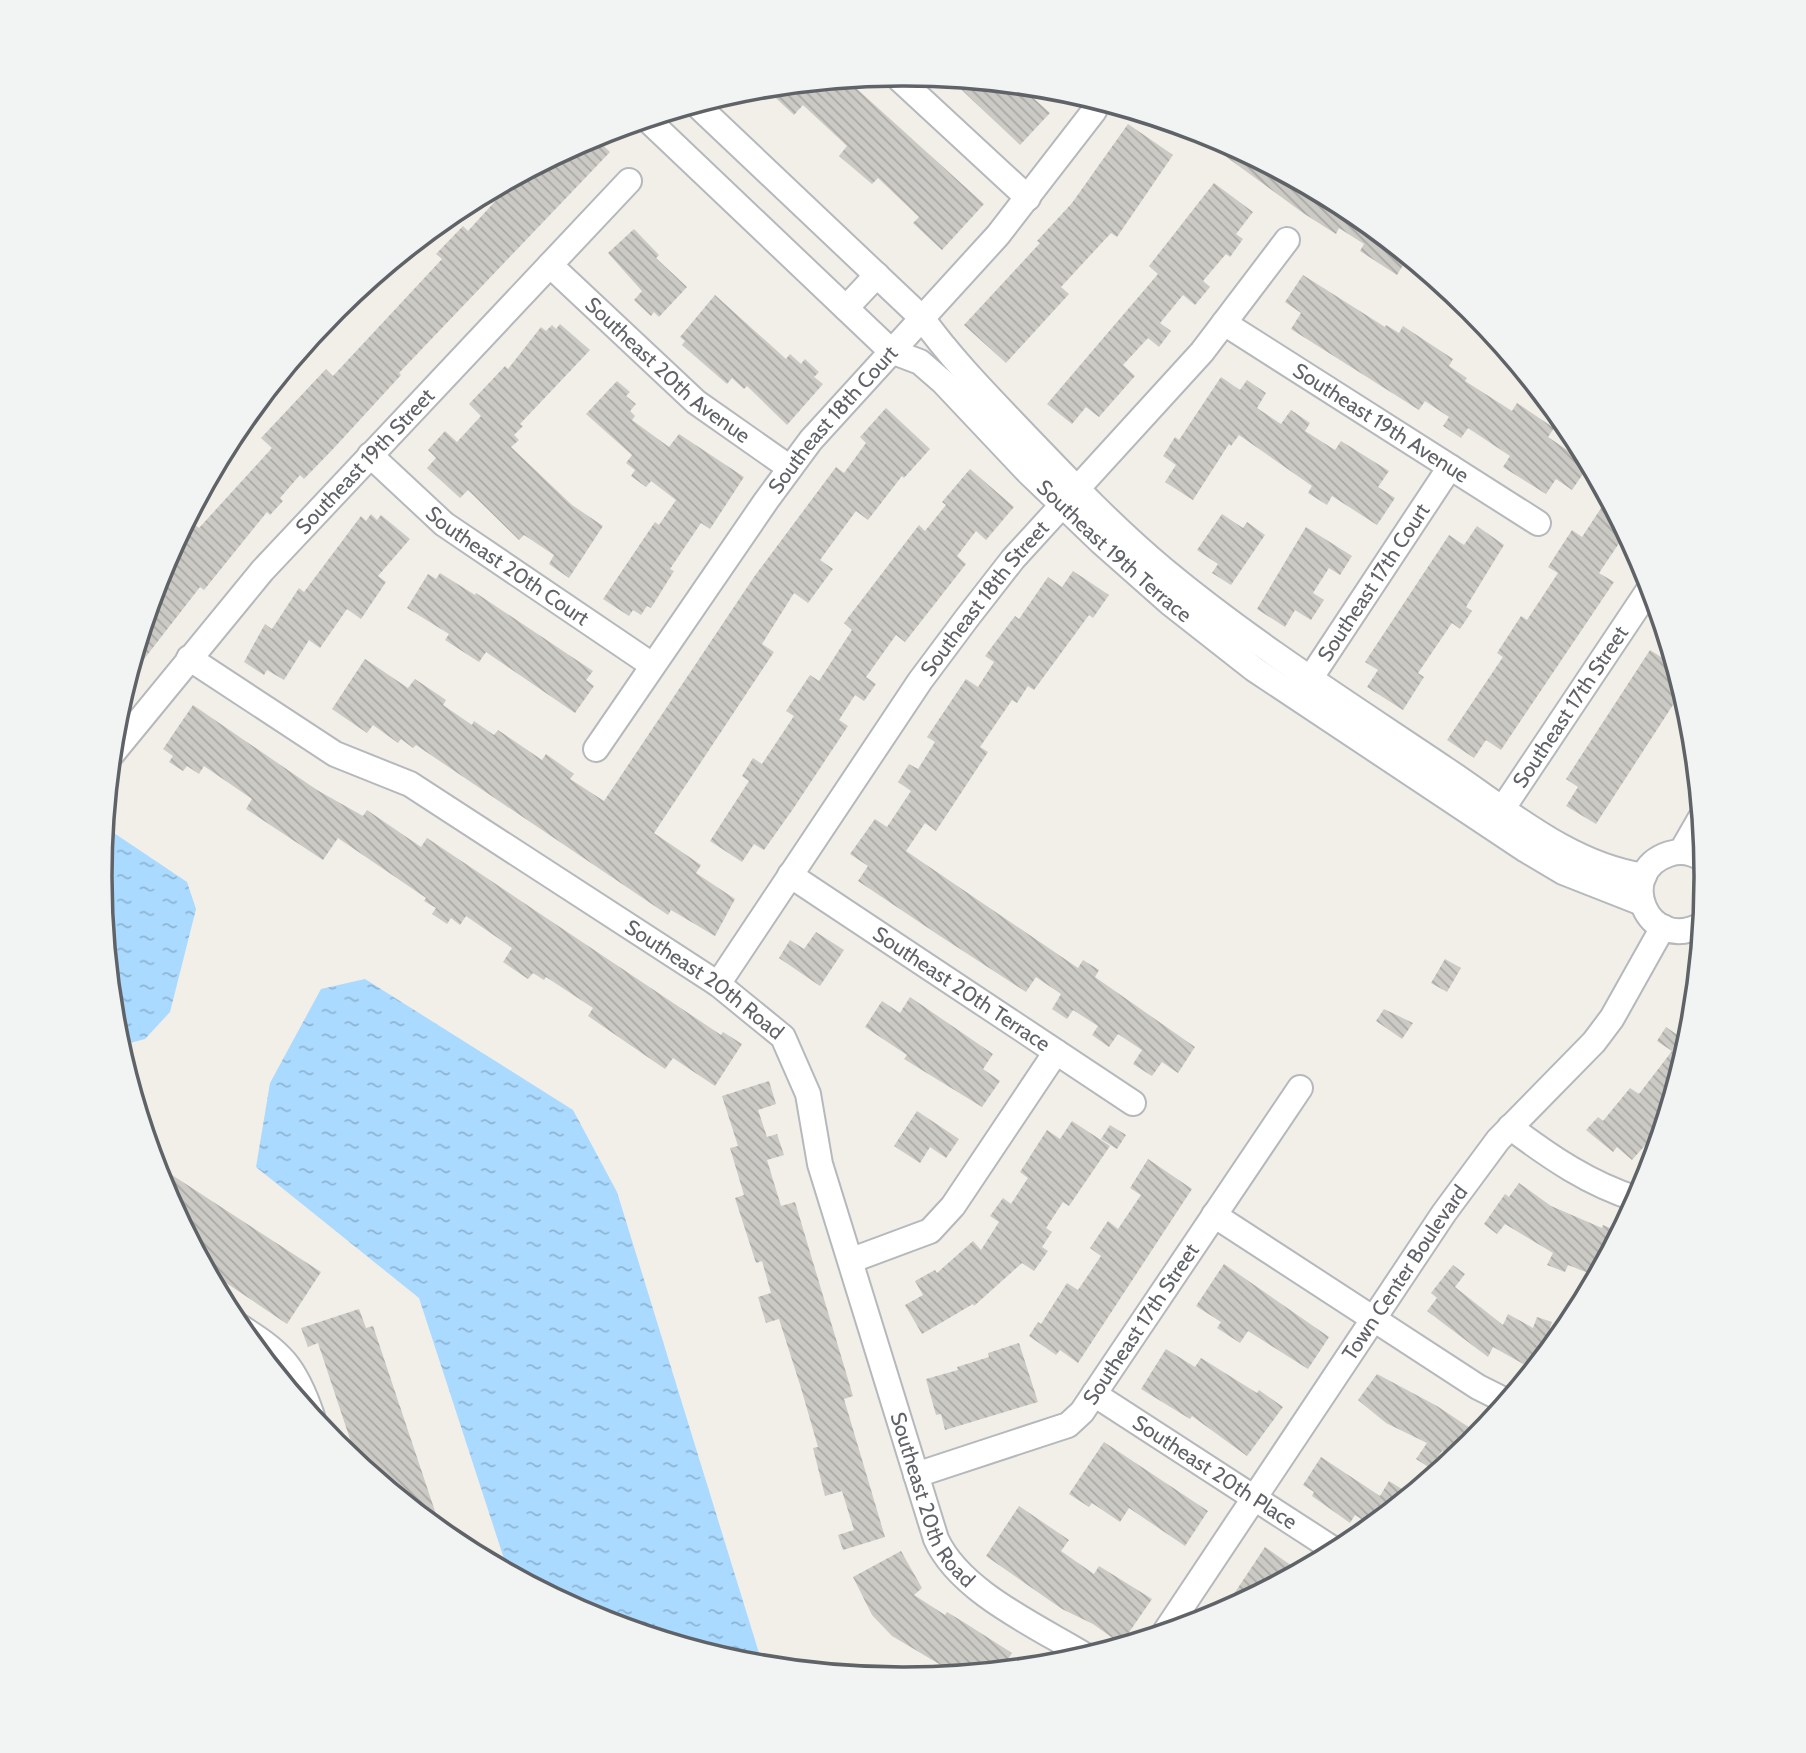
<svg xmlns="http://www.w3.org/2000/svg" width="1806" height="1753" font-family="Cabin,sans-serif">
	<defs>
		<pattern id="water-ripples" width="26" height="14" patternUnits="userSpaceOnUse" patternTransform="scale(1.75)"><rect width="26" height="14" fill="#aadaff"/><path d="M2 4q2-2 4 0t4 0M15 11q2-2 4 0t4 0" fill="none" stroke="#8eb4d2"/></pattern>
		<pattern id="building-back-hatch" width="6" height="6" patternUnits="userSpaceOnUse" patternTransform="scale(1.75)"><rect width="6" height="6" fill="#cccac5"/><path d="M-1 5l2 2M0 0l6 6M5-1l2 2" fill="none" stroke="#a9a8a4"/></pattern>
	</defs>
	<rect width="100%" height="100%" fill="#f1efe8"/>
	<g fill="url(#water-ripples)">
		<polygon points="105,827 187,882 196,909 170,1012 145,1039 119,1046 115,1033 100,876"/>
		<polygon points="365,979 573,1110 617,1192 763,1666 746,1664 595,1618 508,1571 419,1298 256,1167 270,1083 321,989"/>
	</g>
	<g fill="url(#building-back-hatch)">
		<polygon points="949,78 1019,85 1050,113 1020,145"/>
		<polygon points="846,79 984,204 942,250 913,223 919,217 878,178 872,184 839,156 847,146 803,105 794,115 764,87"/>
		<polygon points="1128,124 1173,155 1117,237 1111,233 1061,287 1069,294 1006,363 964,325 1040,243 1037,241 1072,203"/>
		<polygon points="593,136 610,152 399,373 401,375 334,448 304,479 300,475 280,498 283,501 270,515 267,512 204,590 200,587 127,681 161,571 170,560 167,557 188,519 199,528 272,448 261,438 326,369 333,376 442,259 436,254 463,226 468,231 508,187 504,184"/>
		<polygon points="1215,137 1349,209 1408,257 1397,275 1360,251 1364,244 1339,228 1336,234 1303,213 1210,145"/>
		<polygon points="1214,183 1253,212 1236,234 1243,239 1230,257 1226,254 1203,281 1210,287 1195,305 1183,295 1160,323 1171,331 1159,347 1148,338 1123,365 1135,376 1099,417 1086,407 1072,424 1047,404 1158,274 1149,266"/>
		<polygon points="634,229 659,255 656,258 687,287 659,317 654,312 651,316 634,300 642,291 608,253"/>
		<polygon points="1303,275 1385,327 1386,325 1399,333 1403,326 1453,359 1449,366 1467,378 1465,381 1512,411 1517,403 1554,428 1548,437 1589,465 1572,490 1556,479 1546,494 1503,467 1510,456 1468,428 1461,438 1443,426 1449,417 1425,401 1419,410 1291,329 1301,313 1285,302"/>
		<polygon points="715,295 786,359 790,354 801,364 805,359 819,372 814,377 823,384 787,425 747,386 744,389 732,378 727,384 682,345 685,341 680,337"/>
		<polygon points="560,324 590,350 520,424 523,426 514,435 519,440 511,447 572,505 603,526 569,578 549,564 554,555 524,535 519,540 468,490 460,498 427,468 436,458 428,450 445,431 457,442 481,416 469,404 490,382 505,366 508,369 541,327 546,331 552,325 556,329"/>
		<polygon points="1221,377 1240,390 1247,380 1266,393 1257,408 1281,424 1291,410 1310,423 1305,431 1335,450 1341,441 1389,471 1378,487 1395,498 1377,525 1332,496 1327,505 1308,493 1312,486 1239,435 1231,446 1229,444 1193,500 1165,482 1176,465 1163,456 1175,437 1179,440"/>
		<polygon points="617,381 630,392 626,396 636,404 630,411 635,416 632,420 669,447 679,434 744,477 710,529 701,523 670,569 674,571 651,608 647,606 641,615 633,610 629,616 603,599 655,522 659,525 676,500 651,481 646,487 631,476 635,470 626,463 632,455 586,414"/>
		<polygon points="886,408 930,449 904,478 902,476 868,520 856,511 820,560 833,569 808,603 794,593 762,644 774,652 654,833 701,865 696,873 735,899 715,936 671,910 668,915 416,745 413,748 401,739 398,743 373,725 367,733 332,709 365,659 408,688 415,679 446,700 443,705 472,725 474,721 494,735 498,730 542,760 546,754 574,774 570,779 604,801 754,577 836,467 844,473 866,443 860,437"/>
		<polygon points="970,469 1014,507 986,540 976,531 957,556 966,564 905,642 896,635 866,677 876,684 864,701 855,695 839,720 848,726 793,809 764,850 754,844 742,862 710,841 749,781 742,776 753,758 762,764 794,716 786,711 810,675 819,681 852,630 844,623 919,525 925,531 946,505 942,502"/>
		<polygon points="1607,499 1626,533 1599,573 1614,582 1501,750 1486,740 1474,758 1447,740 1503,657 1497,653 1521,616 1527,620 1558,573 1548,567 1572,530 1582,537"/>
		<polygon points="371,514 377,520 381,515 410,539 378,576 386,582 361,619 347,609 320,648 309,640 284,680 267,670 264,675 244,662 265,624 272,629 299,588 304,592 361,516 366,521"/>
		<polygon points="1222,514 1243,528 1247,522 1265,535 1231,585 1212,573 1218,564 1197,550"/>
		<polygon points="1477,526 1504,545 1466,607 1472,611 1460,629 1452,623 1418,673 1424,677 1403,710 1367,687 1378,670 1365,662 1449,535 1464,545"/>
		<polygon points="1306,527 1352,556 1340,575 1329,568 1313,593 1324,600 1311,620 1295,610 1285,627 1257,609"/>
		<polygon points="1073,571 1109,595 1093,618 1089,615 1034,690 1028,686 1017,703 1012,700 980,747 988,752 936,831 925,823 906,851 1078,968 1083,960 1099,970 1095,977 1195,1047 1178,1073 1162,1062 1152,1076 1133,1064 1142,1050 1118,1034 1109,1047 1092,1035 1098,1026 1073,1010 1067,1019 1052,1009 1061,994 1036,977 1026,992 940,936 858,881 868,866 850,854 875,819 887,827 911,791 898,782 909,764 918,769 935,742 927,737 966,679 978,687 994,662 985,656 1015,616 1019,619 1048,577 1062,587"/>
		<polygon points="440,573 475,595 476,593 593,671 586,680 594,686 575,713 486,652 479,662 445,640 449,634 407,608 428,574 436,579"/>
		<polygon points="1650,650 1664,659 1669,650 1682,691 1596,824 1566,806 1578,787 1566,779"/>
		<polygon points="193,705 317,790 363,816 367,810 421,847 427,838 721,1035 723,1032 742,1044 715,1086 673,1058 665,1069 588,1016 593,1008 546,977 544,980 533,973 528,979 503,962 512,948 466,916 460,925 451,918 447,924 432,914 436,908 424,901 426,898 338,838 323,860 246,809 252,799 204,766 199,774 187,766 183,771 169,762 173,756 163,749"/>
		<polygon points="816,932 844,950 820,986 779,958 790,940 804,949"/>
		<polygon points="1445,959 1461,968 1447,992 1431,983"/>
		<polygon points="910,997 993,1054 983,1069 1000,1081 982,1107 904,1059 907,1055 865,1027 882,1001 900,1013"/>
		<polygon points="1384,1009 1413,1023 1402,1039 1376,1021"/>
		<polygon points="1691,1026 1663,1125 1632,1160 1617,1147 1613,1152 1586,1130 1598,1117 1603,1121 1630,1088 1639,1094 1672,1051 1657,1041 1666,1027 1682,1038"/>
		<polygon points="769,1081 776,1104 758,1110 767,1137 777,1134 784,1155 767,1160 781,1206 795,1202 801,1222 853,1396 844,1399 885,1537 843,1550 838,1535 854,1530 842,1491 825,1496 813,1448 818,1447 801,1388 779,1319 766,1323 758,1297 771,1293 762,1261 756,1263 735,1198 744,1195 730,1148 738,1146 722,1096"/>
		<polygon points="917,1111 959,1139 946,1158 930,1147 920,1163 894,1146"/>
		<polygon points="1072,1121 1110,1146 1069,1206 1063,1202 1046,1228 1052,1232 1042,1247 1048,1251 1034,1271 1022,1263 974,1306 973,1304 922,1334 905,1305 923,1295 915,1281 935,1270 937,1273 973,1241 981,1250 999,1222 990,1216 1003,1198 1011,1204 1028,1178 1020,1172 1047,1130 1060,1139"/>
		<polygon points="1110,1125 1126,1135 1117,1149 1101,1139"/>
		<polygon points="1148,1159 1192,1189 1078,1363 1060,1350 1056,1355 1029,1336 1038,1322 1041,1324 1067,1283 1078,1290 1101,1256 1090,1248 1108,1221 1118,1229 1141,1195 1130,1188"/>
		<polygon points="172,1175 321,1272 287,1324 207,1270 163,1188"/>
		<polygon points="1519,1183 1551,1206 1602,1228 1603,1225 1619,1232 1596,1276 1568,1265 1565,1272 1547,1265 1553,1253 1505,1224 1497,1234 1484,1224 1505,1194 1509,1197"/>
		<polygon points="1224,1264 1329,1337 1308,1369 1248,1331 1240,1343 1217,1328 1221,1322 1196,1306"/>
		<polygon points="1453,1265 1465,1274 1455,1287 1503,1325 1508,1314 1533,1328 1537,1317 1552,1322 1546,1339 1555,1342 1532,1369 1493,1347 1488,1357 1427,1311 1437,1298 1431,1293"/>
		<polygon points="359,1309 366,1328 373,1326 442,1532 358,1463 318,1343 308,1347 301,1328"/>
		<polygon points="1019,1343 1038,1402 945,1430 941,1414 936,1415 926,1379 958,1370 957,1367 989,1357 988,1353"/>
		<polygon points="1166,1349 1195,1367 1201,1358 1257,1393 1259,1390 1283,1407 1247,1456 1192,1416 1190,1419 1141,1389"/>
		<polygon points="1377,1374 1437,1406 1479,1434 1455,1457 1442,1451 1430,1468 1416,1459 1427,1443 1386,1423 1358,1400"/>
		<polygon points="1104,1442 1208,1511 1185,1546 1129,1508 1120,1522 1092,1503 1089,1507 1069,1494"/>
		<polygon points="1321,1457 1380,1496 1389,1481 1410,1494 1372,1526 1355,1515 1350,1523 1312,1496 1314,1492 1303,1485"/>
		<polygon points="1019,1506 1069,1540 1061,1551 1094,1574 1099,1566 1152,1599 1121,1644 1093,1624 1062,1609 986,1556"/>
		<polygon points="1265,1547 1299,1571 1222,1612"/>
		<polygon points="901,1551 922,1588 914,1595 945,1615 947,1612 965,1623 1012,1653 1001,1670 956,1674 892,1636 872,1615 853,1577"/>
	</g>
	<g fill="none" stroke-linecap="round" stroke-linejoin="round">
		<defs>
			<g id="minor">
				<polyline points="894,74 1028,198"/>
				<path d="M696 104 922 318C953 361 990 398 1027 437 1071 483 1115 529 1164 570 1252 643 1350 705 1445 769 1507 810 1569 865 1644 876"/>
				<path id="s1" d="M647 119 891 351 920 362 943 382 1028 472 1101 542 1170 603 1254 669 1526 850 1563 872 1642 903"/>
				<path id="s2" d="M550 265 696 402 790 468"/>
				<polyline points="846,308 877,275"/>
				<path id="s3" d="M1224 323 1538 523"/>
				<path id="s4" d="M370 455 444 524 652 665"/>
				<path id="s5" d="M189 658 335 754 410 784 718 984 783 1037 808 1094 820 1164 936 1539C960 1592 1037 1626 1086 1656"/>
				<path id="s6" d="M1302 691 1450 467"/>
				<path id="s7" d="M596 749 766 501 811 440 998 235 1094 111"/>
				<path id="s8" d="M112 754 262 571 629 181"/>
				<path id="s9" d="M1495 820 1650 588"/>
				<polyline points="1681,852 1700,819"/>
				<path id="s10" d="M790 875 1133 1103"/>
				<path d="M1701 925C1647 954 1614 872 1669 854 1681 850 1694 853 1704 860"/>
				<path id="s11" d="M718 984 920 681 967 618 1013 559 1202 352 1287 240"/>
				<path d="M1510 1127C1550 1157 1589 1184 1637 1199"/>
				<polyline points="1214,1215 1478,1387 1506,1401"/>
				<polyline points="852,1260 930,1231 953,1206 1056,1052"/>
				<path d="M237 1325C281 1352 295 1366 312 1416"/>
				<path id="s12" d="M1094 1394 1336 1551"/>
				<path id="s13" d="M916 1475 1068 1425 1082 1412 1300 1088"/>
				<path id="s14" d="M1165 1632 1444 1213 1498 1140 1594 1042 1612 1018 1663 927"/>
			</g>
		</defs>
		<use href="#minor" stroke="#b5b8bc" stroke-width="28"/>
		<use href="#minor" stroke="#fff" stroke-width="24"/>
	</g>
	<g text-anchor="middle" stroke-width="7" stroke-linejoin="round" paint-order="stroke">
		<g font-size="21" fill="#5f6368" stroke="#fff">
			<text dy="7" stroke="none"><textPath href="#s2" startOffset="158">Southeast 20th Avenue</textPath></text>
			<text dy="7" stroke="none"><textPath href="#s7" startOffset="406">Southeast 18th Court</textPath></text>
			<text dy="7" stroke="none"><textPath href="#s3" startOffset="186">Southeast 19th Avenue</textPath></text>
			<text dy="7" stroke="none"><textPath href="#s8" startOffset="387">Southeast 19th Street</textPath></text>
			<text dy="7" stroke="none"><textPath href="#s1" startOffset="639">Southeast 19th Terrace</textPath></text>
			<text dy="7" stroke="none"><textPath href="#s4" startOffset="177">Southeast 20th Court</textPath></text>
			<text dy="7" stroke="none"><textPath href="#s6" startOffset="130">Southeast 17th Court</textPath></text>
			<text dy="7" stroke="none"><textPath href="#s11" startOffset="469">Southeast 18th Street</textPath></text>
			<text dy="7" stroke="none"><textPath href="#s9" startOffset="136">Southeast 17th Street</textPath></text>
			<text dy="7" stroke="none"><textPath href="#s5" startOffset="609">Southeast 20th Road</textPath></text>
			<text dy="7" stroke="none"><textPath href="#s10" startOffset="206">Southeast 20th Terrace</textPath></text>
			<text dy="7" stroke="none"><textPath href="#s14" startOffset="432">Town Center Boulevard</textPath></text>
			<text dy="7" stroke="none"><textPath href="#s13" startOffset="285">Southeast 17th Street</textPath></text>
			<text dy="7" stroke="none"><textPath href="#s12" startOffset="144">Southeast 20th Place</textPath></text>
			<text dy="7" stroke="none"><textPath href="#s5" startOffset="1195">Southeast 20th Road</textPath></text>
		</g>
	</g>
	<path d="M0 0H1806V1753H0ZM902 86H904A790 790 0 0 1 1694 876V877A790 790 0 0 1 904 1667H902A790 790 0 0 1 112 877V876A790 790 0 0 1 902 86Z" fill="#f2f3f3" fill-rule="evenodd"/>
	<path fill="none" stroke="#5f6368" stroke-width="3.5" d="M902 86H904A790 790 0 0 1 1694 876V877A790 790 0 0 1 904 1667H902A790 790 0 0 1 112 877V876A790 790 0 0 1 902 86Z"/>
</svg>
